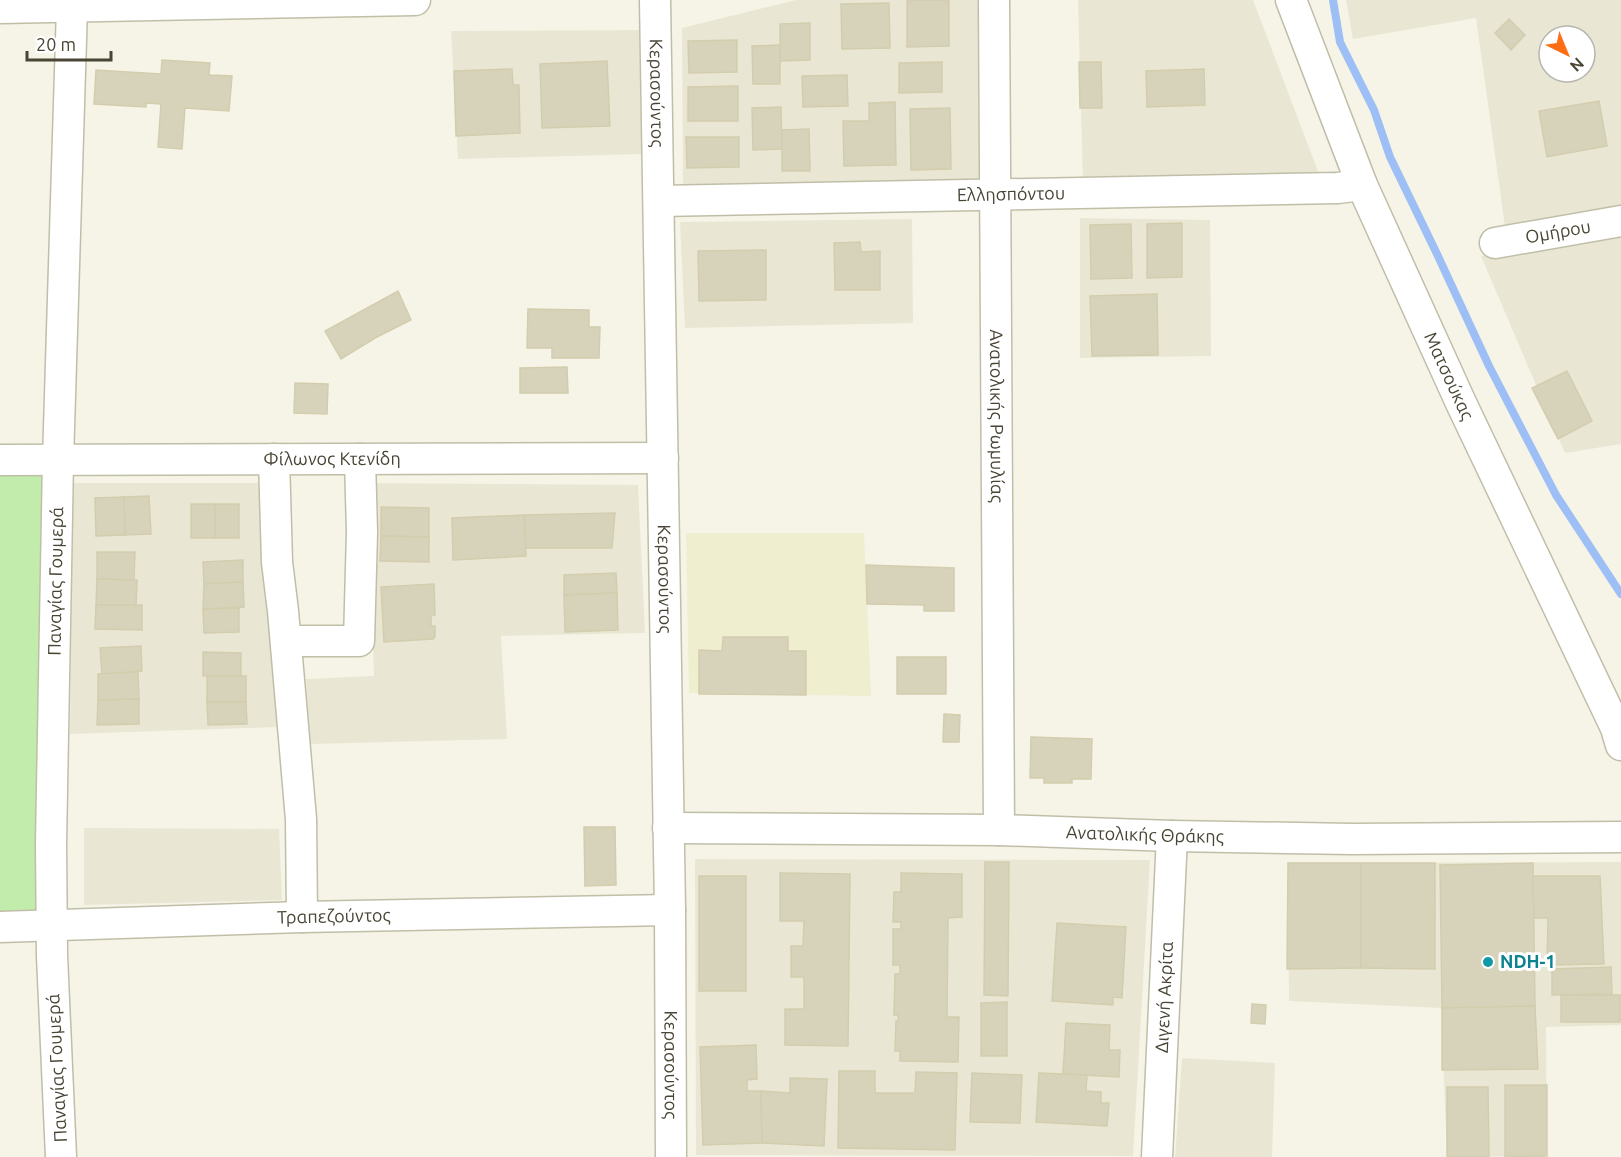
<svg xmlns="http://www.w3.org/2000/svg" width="1621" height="1157" font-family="Ubuntu,sans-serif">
	<rect width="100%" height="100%" fill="#f5f4e7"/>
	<g fill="#e9e7d4" fill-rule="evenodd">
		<polygon points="796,0 978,0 984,184 683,190 682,28"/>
		<polygon points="1078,0 1253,0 1321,179 1083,184"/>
		<path d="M1346 0H1621V206L1505 227 1476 18 1353 39ZM1549 36H1585V72H1549Z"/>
		<polygon points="639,30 642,154 458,159 451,31"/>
		<polygon points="1080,218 1210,220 1211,356 1080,358"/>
		<polygon points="912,219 913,323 685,328 680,222"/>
		<polygon points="1621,231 1621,444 1565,453 1481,256"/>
		<polygon points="73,483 264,483 277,727 70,734"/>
		<polygon points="368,483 638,485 645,633 501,636 507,739 310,744 306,679 374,676"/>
		<polygon points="84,828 279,829 282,900 84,905"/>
		<polygon points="695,859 1150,860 1133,1156 696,1155"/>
		<polygon points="1621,862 1621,1025 1546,1027 1547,1156 1447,1157 1441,1008 1289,1001 1288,863"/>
		<polygon points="1182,1058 1275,1063 1272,1157 1175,1157"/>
	</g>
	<polygon fill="#efeecf" points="686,533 864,533 871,696 689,693"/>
	<polygon fill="#c1ecac" points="0,473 47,473 36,914 0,915"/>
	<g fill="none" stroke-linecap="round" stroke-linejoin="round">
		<polyline stroke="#9ebef6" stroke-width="8" points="1333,0 1340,42 1374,110 1390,157 1437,254 1489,366 1556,495 1621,594"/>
	</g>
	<g fill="#d7d3bb" stroke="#d3cdae" stroke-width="1.5">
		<polygon points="907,0 949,0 949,46 907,47"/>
		<polygon points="889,3 890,48 842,49 841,4"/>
		<polygon points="1509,19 1525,35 1511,50 1495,33"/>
		<polygon points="810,23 810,60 780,61 780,24"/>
		<polygon points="737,40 737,72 689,73 688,41"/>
		<polygon points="780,45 780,84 753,84 752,46"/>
		<polygon points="162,60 210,63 209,75 232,76 229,111 185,108 182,149 158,147 161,104 146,103 146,107 94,104 96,70 161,74"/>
		<polygon points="607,61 610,126 542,128 540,64"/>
		<polygon points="942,62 942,92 899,93 899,63"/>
		<polygon points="1079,62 1101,62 1102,108 1080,108"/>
		<polygon points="512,69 513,85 519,85 520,133 456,136 454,71"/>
		<polygon points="1204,69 1205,105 1147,107 1146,71"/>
		<polygon points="847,75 848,106 803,107 802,76"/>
		<polygon points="738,86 738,121 688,121 688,87"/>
		<polygon points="1599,101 1607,146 1547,157 1539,111"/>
		<polygon points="895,102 896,165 844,166 843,121 869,121 869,103"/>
		<polygon points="781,107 782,149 753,150 752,108"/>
		<polygon points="950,108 951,169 911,170 910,109"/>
		<polygon points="809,129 810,171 782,171 782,130"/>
		<polygon points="686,137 739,137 739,167 687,168"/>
		<polygon points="1182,223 1182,277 1147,278 1147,224"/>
		<polygon points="1131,224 1132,278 1091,279 1090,225"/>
		<polygon points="860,242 861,252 880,251 880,290 835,290 834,243"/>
		<polygon points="766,250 766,300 699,301 698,251"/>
		<polygon points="398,291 411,320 375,338 341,359 325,331"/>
		<polygon points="1157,294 1158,355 1092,356 1090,296"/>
		<polygon points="528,309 589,310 589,327 600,327 599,358 552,358 552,348 527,348"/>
		<polygon points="567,367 568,393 520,393 520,368"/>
		<polygon points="1567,371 1592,421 1558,439 1532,388"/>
		<polygon points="295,383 328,384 327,414 294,413"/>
		<polygon points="149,496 151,534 125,535 124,497"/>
		<polygon points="124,497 125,535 96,536 95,498"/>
		<rect x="191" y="504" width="24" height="34"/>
		<rect x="215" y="504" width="24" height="34"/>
		<polygon points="381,507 429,508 429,537 381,536"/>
		<polygon points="615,513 612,548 526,548 524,515"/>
		<polygon points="524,515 526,556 453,560 452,518"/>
		<polygon points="381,536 429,537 429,562 380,561"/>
		<polygon points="97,552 135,552 134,580 97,579"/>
		<polygon points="243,560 243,582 204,584 203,562"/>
		<polygon points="866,565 954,568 954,611 924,611 924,605 867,604"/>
		<polygon points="616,573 617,593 564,595 564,575"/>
		<polygon points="97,579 137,580 136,605 96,605"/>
		<polygon points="243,582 244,607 203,609 204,584"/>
		<polygon points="434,584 435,615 431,616 431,626 435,626 435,637 433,639 384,642 381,587"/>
		<polygon points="617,593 618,630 565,632 564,595"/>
		<polygon points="96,605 142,605 142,630 95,629"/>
		<polygon points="239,608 239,632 204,633 203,609"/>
		<polygon points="723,637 788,637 788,651 806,651 806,695 699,694 699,650 722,651"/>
		<polygon points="141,646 142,671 102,674 100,648"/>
		<polygon points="203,652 241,653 241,676 203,676"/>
		<rect x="897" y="657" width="49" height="37"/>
		<polygon points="138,672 139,699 98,700 98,674"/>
		<rect x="207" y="676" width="39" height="26"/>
		<polygon points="139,699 139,724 97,725 98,700"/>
		<polygon points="207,702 246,702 247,724 208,725"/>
		<polygon points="944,714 960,715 959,742 943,742"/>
		<polygon points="1031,737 1092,739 1091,779 1072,779 1072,783 1044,783 1044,778 1030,778"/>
		<polygon points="584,827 615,827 616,885 585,886"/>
		<polygon points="985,862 1009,862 1008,996 984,995"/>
		<polygon points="1288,863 1361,863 1361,968 1287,969"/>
		<polygon points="1361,863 1435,863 1435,969 1361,968"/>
		<polygon points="1533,863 1535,1006 1442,1008 1440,865"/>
		<polygon points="780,873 850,874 848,1046 785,1045 785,1009 804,1009 804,977 791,977 791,946 803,946 804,921 780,921"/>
		<polygon points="901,873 962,874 962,917 948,918 947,1017 959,1017 958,1062 900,1061 900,1051 895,1051 896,1021 898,1021 898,1015 894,1015 895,974 900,974 900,965 893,965 893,929 901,929 901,922 893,922 894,892 901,892"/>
		<rect x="699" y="876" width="47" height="115"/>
		<polygon points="1533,876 1600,876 1604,964 1547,965 1548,918 1534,918"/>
		<polygon points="1057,923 1126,927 1122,998 1113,997 1113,1005 1052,1001"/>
		<polygon points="1611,967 1612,994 1552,995 1552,969"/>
		<rect x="1561" y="995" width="59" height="27"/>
		<polygon points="1007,1002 1007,1056 981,1056 981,1003"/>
		<polygon points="1252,1004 1266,1005 1265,1024 1251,1023"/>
		<polygon points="1535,1006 1538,1069 1442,1070 1442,1008"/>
		<polygon points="1066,1023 1110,1025 1109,1050 1120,1050 1119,1077 1063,1074"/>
		<polygon points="756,1045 757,1079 747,1080 747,1091 761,1091 762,1143 703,1145 700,1047"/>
		<polygon points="839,1071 875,1071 875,1093 915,1093 916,1072 957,1073 955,1150 838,1148"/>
		<polygon points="972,1073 1022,1075 1020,1123 970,1122"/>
		<polygon points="1039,1073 1087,1075 1086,1091 1101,1092 1101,1103 1109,1103 1107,1126 1036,1122"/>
		<polygon points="790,1078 827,1079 824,1146 762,1143 761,1091 790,1093"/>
		<polygon points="1505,1085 1547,1085 1547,1156 1505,1157"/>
		<polygon points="1447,1087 1488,1087 1489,1157 1447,1157"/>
	</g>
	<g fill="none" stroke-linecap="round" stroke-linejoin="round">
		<defs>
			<g id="minor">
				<path id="s1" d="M655 0 670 910 671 1157"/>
				<path id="s2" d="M994 0 999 830"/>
				<path id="s3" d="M1291 0 1362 185 1461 403 1616 728 1621 745"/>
				<polyline points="0,8 415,0"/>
				<path id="s4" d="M659 201 1338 188 1362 185"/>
				<path id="s5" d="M1495 243 1621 221"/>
				<polyline points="274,459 277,562 283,611 301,819 302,917"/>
				<path id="s6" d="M0 460 663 458"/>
				<polyline points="286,641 359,641 362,532 360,459"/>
				<path id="s7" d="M668 828 999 830 1172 836 1353 839 1621 837"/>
				<path id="s8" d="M0 927 302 917 670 910"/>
				<path id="s9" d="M61 1157 52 956 51 844 58 460 72 7"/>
				<path id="s10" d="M1157 1157 1172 836"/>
			</g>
		</defs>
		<use href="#minor" stroke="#c1bea8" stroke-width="33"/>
		<use href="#minor" stroke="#fff" stroke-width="30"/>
	</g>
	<circle fill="#0f9aa8" stroke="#fff" stroke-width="2" cx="1488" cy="962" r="6"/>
	<g text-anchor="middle" stroke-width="6" stroke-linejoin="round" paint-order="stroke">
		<g font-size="18" fill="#494535" stroke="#fff">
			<text dy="6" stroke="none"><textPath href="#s1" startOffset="93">Κερασούντος</textPath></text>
			<text dy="6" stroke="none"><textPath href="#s4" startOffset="352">Ελλησπόντου</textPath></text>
			<text dy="6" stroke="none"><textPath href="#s5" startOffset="64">Ομήρου</textPath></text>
			<text dy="6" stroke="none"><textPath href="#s3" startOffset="408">Ματσούκας</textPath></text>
			<text dy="6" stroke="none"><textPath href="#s2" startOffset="416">Ανατολικής Ρωμυλίας</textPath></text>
			<text dy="6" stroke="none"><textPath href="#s6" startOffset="332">Φίλωνος Κτενίδη</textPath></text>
			<text dy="6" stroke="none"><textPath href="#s1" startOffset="579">Κερασούντος</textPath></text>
			<text dy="6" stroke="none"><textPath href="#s9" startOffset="576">Παναγίας Γουμερά</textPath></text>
			<text dy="6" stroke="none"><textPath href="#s7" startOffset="477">Ανατολικής Θράκης</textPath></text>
			<text dy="6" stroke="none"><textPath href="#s8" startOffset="334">Τραπεζούντος</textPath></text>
			<text dy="6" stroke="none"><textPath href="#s10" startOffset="160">Διγενή Ακρίτα</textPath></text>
			<text dy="6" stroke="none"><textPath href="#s1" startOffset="1065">Κερασούντος</textPath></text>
			<text transform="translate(57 1068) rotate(-93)" y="6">Παναγίας Γουμερά</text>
		</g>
		<g font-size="18" font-weight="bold" fill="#0d838f" stroke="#fff" text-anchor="start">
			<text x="1500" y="968">NDH-1</text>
		</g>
	</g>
	<g transform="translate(1567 54) rotate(137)"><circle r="28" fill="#ffffff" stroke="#b6b5ae" stroke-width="1.5"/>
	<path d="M0-4.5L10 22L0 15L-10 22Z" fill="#ff6e14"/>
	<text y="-9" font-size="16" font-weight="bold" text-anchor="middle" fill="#494535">N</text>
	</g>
	<path d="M27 51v9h84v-9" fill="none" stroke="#494535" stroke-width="3"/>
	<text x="36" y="51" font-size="18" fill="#494535" stroke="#ffffff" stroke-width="4.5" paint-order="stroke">20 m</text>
</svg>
